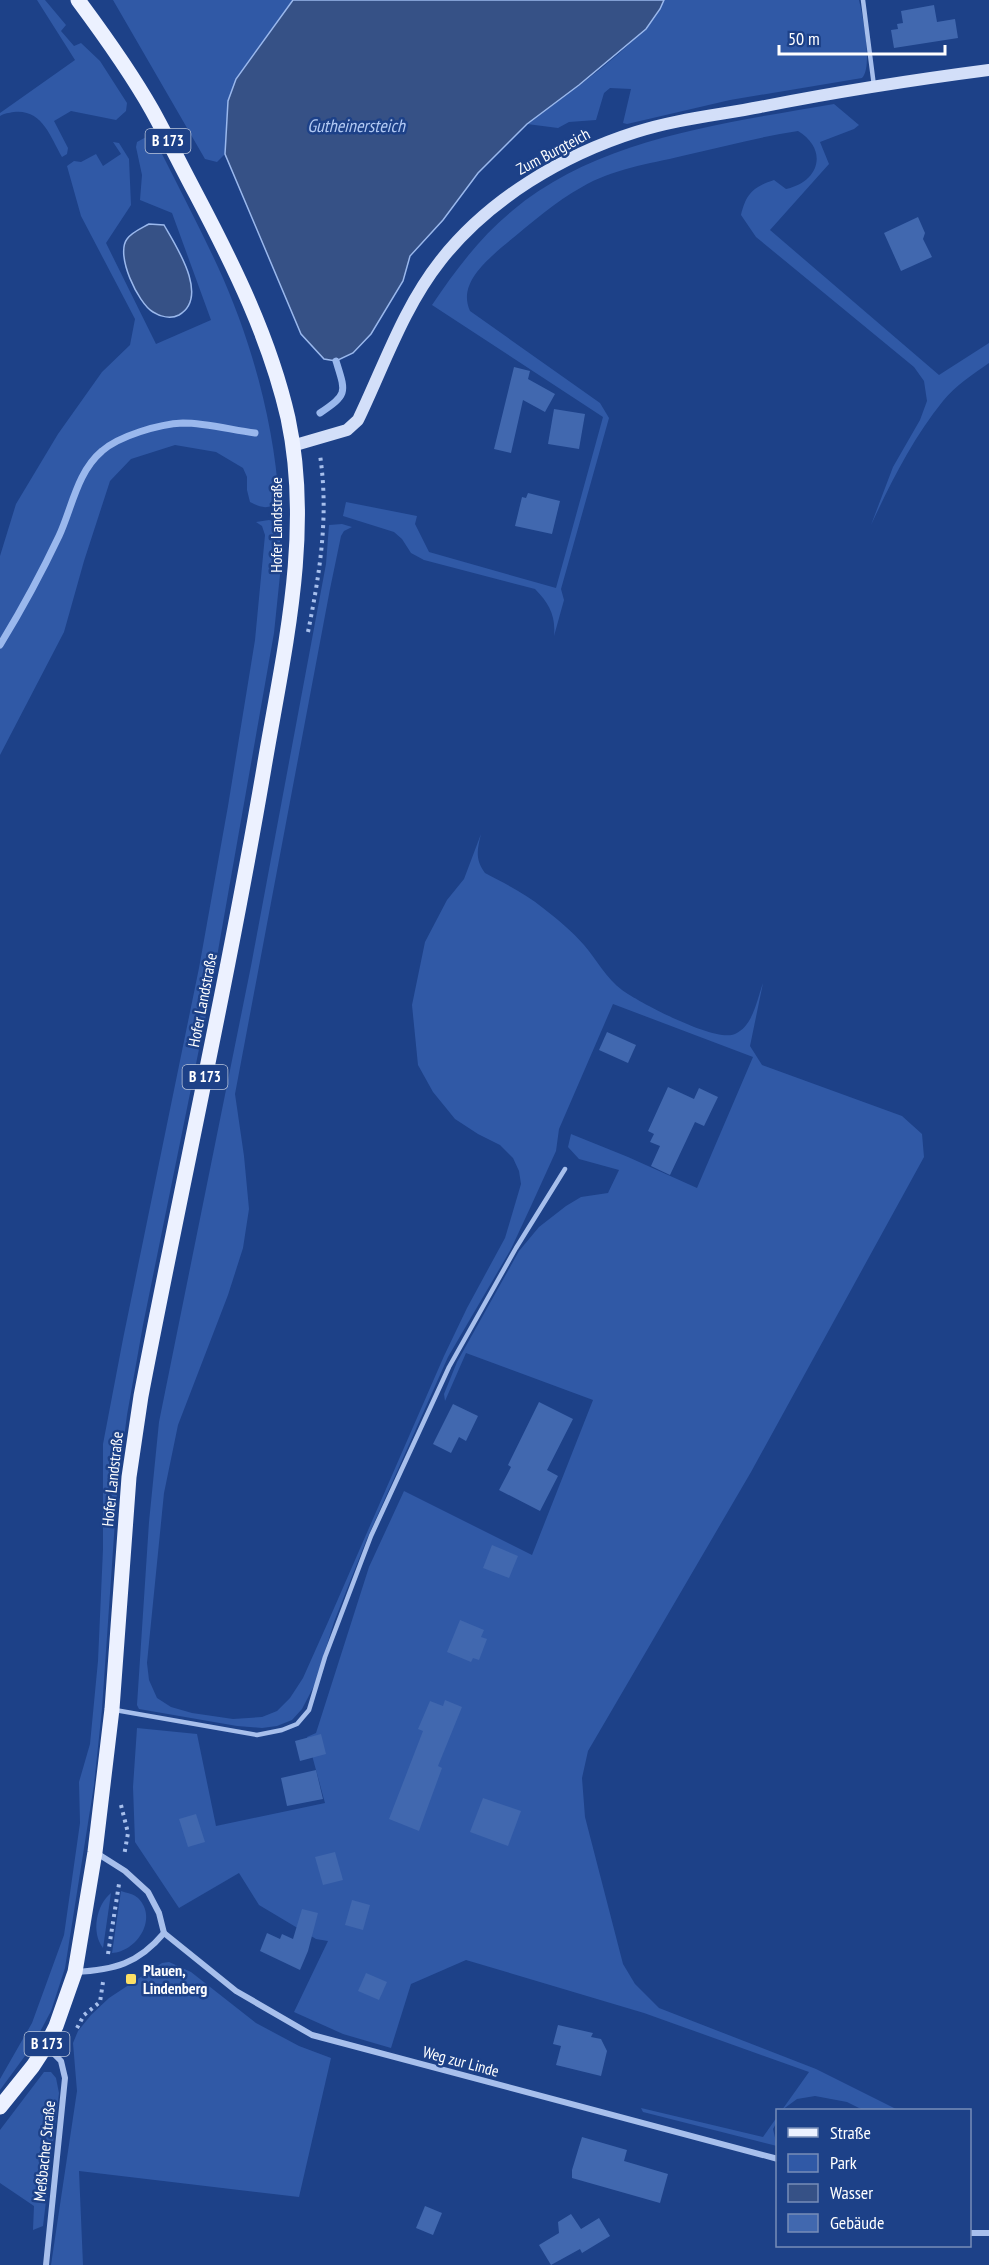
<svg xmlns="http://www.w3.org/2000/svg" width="989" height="2265" font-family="'PT Sans Narrow',sans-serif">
	<rect width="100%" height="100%" fill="#1d4188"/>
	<g fill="#3059a6">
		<path d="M37 0H45L66 25 61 31 74 46 81 43 100 61 127 103 126 111 116 120 71 111 54 121 68 148 67 154 62 157C50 136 42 109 14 112 8 113 5 113 0 116V113L75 60Z"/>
		<polygon points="113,0 293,0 236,79 228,101 225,154 217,162 205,159"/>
		<path d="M664 0H859C863 16 873 67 862 78L730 100 627 124 623 123 631 89 610 88 604 93 596 120 569 122 558 128 527 124C562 98 649 39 664 0Z"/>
		<path d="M834 104 859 125 854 129 820 142 829 164 770 230 939 375 989 343V363C973 374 955 386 943 401 913 438 891 482 871 525L893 467 920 420 927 401 924 381 914 367 756 237 741 215C746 194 753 187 774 180L786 189C819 182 829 150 798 131 759 137 721 147 682 156 649 164 612 169 582 187 553 203 528 226 502 247 484 263 458 285 470 311L600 403 609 418 561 589 564 600 554 636C556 616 549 603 535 589L424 560 411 553 402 539 394 532 343 516 346 502 417 516 415 524 429 552 556 588 603 417 432 305C455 271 480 237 512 211 598 138 726 123 834 104Z"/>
		<path d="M148 136 153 140 161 152C180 190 200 228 218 267 251 339 274 422 279 501 269 510 261 508 250 502L247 490V477L243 468 216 452 175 445 131 459 110 481 84 561 64 632 0 755V556L16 504 58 434 102 372 130 345 135 319 81 216 67 166 74 161 81 162 96 154 103 166 121 154 113 142 119 143 129 159 131 205 106 243 156 344 211 320 172 213 140 200 142 175 136 147 137 142Z"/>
		<polygon points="269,520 276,522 280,528 280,575 274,633 212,985 143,1325 127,1415 117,1492 102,1709 94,1785 65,1968 51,2011 33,2045 0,2090 0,2079 32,2023 64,1935 80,1823 79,1782 90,1744 98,1661 103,1549 103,1444 123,1339 199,968 228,806 255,640 265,535 262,526 256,522"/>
		<path d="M342 524 352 527 344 531 341 536 330 589 235 1094 244 1156 249 1209 243 1248 228 1295 178 1425 164 1493 147 1663 149 1680 157 1698 171 1707 192 1713 233 1719 262 1717 277 1711 290 1698 303 1678 328 1622 444 1356 467 1308 505 1238 521 1184 519 1171 513 1158 500 1145 478 1134 455 1119 433 1092 418 1065 412 1005 425 942 447 900 464 879 481 834C477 850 475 859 485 873 504 883 526 894 543 908 557 919 573 932 584 945 597 960 606 978 622 990 640 1003 716 1043 735 1034 753 1026 757 1000 763 983L750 1046 762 1065 902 1116 922 1134 924 1157 751 1472 588 1751 582 1778 585 1817 623 1964 635 1984 659 2008 816 2069 898 2110H863L847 2102 815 2096 797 2099 782 2110 809 2072 644 2013 466 1960 411 1984 391 2048 343 2034 294 2012 328 1941 316 1939 259 1905 239 1873 179 1908 135 1842 133 1787 137 1728 197 1734 216 1826 325 1803 307 1737 316 1733 369 1567 404 1491 532 1555 593 1400 466 1353 445 1401 444 1394 457 1362 519 1251 539 1227 566 1206 581 1197 608 1193 619 1170 579 1159 568 1147 571 1134 628 1157 697 1188 753 1057 613 1004 559 1129 556 1151 531 1206 511 1249 448 1357 366 1541 334 1622 315 1684 302 1709 292 1720 277 1726 262 1728 237 1726 139 1709 137 1705 149 1522 159 1422 251 966 326 564 329 525Z"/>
		<path d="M121 1891C127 1893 134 1894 138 1898 159 1919 136 1952 112 1953Z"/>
		<path d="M111 1893 103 1948C91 1933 96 1905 111 1893Z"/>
		<polygon points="169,1962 191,1972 256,2023 299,2046 331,2058 299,2197 79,2171 83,2265 51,2265 77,2091 73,2043 78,2031 91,2015 109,1998 162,1963"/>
		<polygon points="44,2072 51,2072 56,2078 59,2093 43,2226 33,2230 34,2206 0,2183 0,2130"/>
		<polygon points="641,2108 763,2137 777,2117 777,2122 773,2129 777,2146 643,2112"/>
	</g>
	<g fill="#365186" stroke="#9ab8ed" stroke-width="1.5">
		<polygon points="293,0 664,0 660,9 646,29 579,85 527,124 478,173 443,220 410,256 403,281 371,334 353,353 336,361 324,359 301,334 225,154 228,101 236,79"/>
		<path d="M149 224 164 225C176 246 210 297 179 315 171 319 161 317 153 312 138 303 115 255 127 239 132 232 142 228 149 224Z"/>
	</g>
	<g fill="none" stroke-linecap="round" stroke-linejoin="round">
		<g stroke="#9ab8ed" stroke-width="7">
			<path d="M320 413C348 394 346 393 336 361"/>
			<path d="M0 645C22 609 41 574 59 536 72 508 77 472 102 451 119 436 159 424 183 423 206 423 232 430 255 433"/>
		</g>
	</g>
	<g fill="#4168af">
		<polygon points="934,5 937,22 955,19 958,38 894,48 891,30 898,29 897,24 903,23 901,11"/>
		<polygon points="918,217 925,233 923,239 932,257 901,271 884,233"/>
		<polygon points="514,367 530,371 528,379 555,394 545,412 523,400 511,453 494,449"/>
		<polygon points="554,409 585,414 579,449 548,444"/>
		<polygon points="528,493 560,501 552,534 515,526 522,497 526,498"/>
		<polygon points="607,1032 636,1045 628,1063 599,1050"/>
		<polygon points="668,1087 694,1099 699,1088 718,1097 704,1126 695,1122 670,1175 651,1166 660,1146 650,1142 654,1134 648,1131"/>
		<polygon points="539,1402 573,1419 547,1470 558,1476 540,1511 499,1490 511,1467 508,1465"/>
		<polygon points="453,1404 478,1416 466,1441 459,1437 451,1453 433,1444"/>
		<polygon points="492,1545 518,1556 509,1578 483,1568"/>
		<polygon points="460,1620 484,1630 481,1637 487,1639 479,1660 473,1658 471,1662 447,1652"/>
		<polygon points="445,1700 462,1707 438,1766 442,1768 419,1831 389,1819 423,1731 418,1729 430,1701 443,1706"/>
		<polygon points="321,1734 326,1754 300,1761 295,1741"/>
		<polygon points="316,1770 323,1799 287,1806 281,1778"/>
		<polygon points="483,1798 521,1811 508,1846 470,1832"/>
		<polygon points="196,1814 205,1842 188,1847 179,1819"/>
		<polygon points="335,1852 343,1880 323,1885 315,1857"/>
		<polygon points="352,1900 370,1905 363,1930 345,1925"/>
		<polygon points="302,1909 318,1913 308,1951 300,1970 260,1951 267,1933 280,1939 282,1934 293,1939"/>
		<polygon points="366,1973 387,1982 379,2000 358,1991"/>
		<polygon points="558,2025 593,2033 591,2037 601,2039 607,2051 601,2076 556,2065 561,2046 553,2044"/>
		<polygon points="582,2137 627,2150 624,2161 668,2174 660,2203 572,2178 572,2170"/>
		<polygon points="425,2206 442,2213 433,2235 416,2228"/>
		<polygon points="571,2214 581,2229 599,2218 610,2236 582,2253 580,2249 551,2265 539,2245 559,2233 558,2222"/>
	</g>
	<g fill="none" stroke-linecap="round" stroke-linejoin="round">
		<g stroke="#a7bfec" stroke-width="4" stroke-dasharray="3 4.5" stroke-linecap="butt">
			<path d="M308 632C320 572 329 516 320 455"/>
			<polyline points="121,1805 128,1833 124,1856"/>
			<polyline points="108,1954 119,1884"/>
			<polyline points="77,2028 84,2015 100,2002 103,1982"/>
		</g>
		<g stroke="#a7bfec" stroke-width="4.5">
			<polyline points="863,0 874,86"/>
			<polyline points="115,1710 257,1735 282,1730 297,1724 309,1710 325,1657 371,1536 449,1367 516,1248 565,1169"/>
		</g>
		<g stroke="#a7bfec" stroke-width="6">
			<polyline points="95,1852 125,1871 148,1892 159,1913 164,1933 236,1991 312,2035 778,2159"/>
			<path d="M75 1972C114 1970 138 1964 164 1933"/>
			<polyline points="46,2046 61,2061 65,2078 46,2265"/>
			<polyline points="970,2233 989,2233"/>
		</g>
		<path stroke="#d3dff9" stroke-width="12" d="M292 446 347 430 358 420C384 366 403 308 441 260 489 199 563 155 636 132 676 119 719 115 760 107 836 92 912 80 989 70"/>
		<path stroke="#ecf1ff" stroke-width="15" d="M0 2107 33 2066 46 2046 56 2026 75 1972 95 1852 112 1709 129 1477 141 1396C181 1187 228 979 264 768 283 654 313 535 288 418 270 339 234 266 196 194 181 166 167 137 152 110 130 71 104 35 78 0"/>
	</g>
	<rect fill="#fcdf65" stroke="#1d4188" stroke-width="2" x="125" y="1973" width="12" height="12" rx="3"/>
	<g text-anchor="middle" stroke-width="5" stroke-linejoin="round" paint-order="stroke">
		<g fill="#1d4188" stroke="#bbc6db" stroke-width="1.5">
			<rect x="145.5" y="129" width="45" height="24" rx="4.5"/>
			<rect x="182.5" y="1065" width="45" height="24" rx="4.5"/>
			<rect x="24.5" y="2032" width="45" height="24" rx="4.5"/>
		</g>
		<g font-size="15" font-weight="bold" fill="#fff">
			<text x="168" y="146">B 173</text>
			<text x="205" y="1082">B 173</text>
			<text x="47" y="2049">B 173</text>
		</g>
		<g font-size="16" fill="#fff" stroke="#1d4188">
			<text transform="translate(553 151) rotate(-28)" y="6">Zum Burgteich</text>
			<text transform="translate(276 525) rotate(-90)" y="6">Hofer Landstraße</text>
			<text transform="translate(202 1000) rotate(-79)" y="6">Hofer Landstraße</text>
			<text transform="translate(112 1479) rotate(-84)" y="6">Hofer Landstraße</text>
			<text transform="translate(461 2061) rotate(15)" y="6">Weg zur Linde</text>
			<text transform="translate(44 2151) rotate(-84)" y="6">Meßbacher Straße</text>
		</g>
		<g font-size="16" font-weight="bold" fill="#fff" stroke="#1d4188" text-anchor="start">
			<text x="143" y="1976">Plauen,<tspan x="143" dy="18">Lindenberg</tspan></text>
		</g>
		<g font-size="18" font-style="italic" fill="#b2c9f3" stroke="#1d4188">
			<text x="356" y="132">Gutheinersteich</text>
		</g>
	</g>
	<rect x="776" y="2109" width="195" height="138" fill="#1d4188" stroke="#778db8" stroke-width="1.5"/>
	<rect x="788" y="2128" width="30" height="9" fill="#ecf1ff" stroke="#778db8" stroke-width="1.5"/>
	<text x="830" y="2139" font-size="18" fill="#ffffff">Straße</text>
	<rect x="788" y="2154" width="30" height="18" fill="#3059a6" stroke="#778db8" stroke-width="1.5"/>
	<text x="830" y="2169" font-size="18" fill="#ffffff">Park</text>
	<rect x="788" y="2184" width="30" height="18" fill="#365186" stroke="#778db8" stroke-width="1.5"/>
	<text x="830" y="2199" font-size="18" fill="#ffffff">Wasser</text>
	<rect x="788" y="2214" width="30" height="18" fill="#4168af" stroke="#778db8" stroke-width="1.5"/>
	<text x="830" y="2229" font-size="18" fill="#ffffff">Gebäude</text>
	<path d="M779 45v9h166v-9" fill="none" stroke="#ffffff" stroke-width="3"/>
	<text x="788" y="45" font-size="18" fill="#ffffff" stroke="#1d4188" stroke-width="4.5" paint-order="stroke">50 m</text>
</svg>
